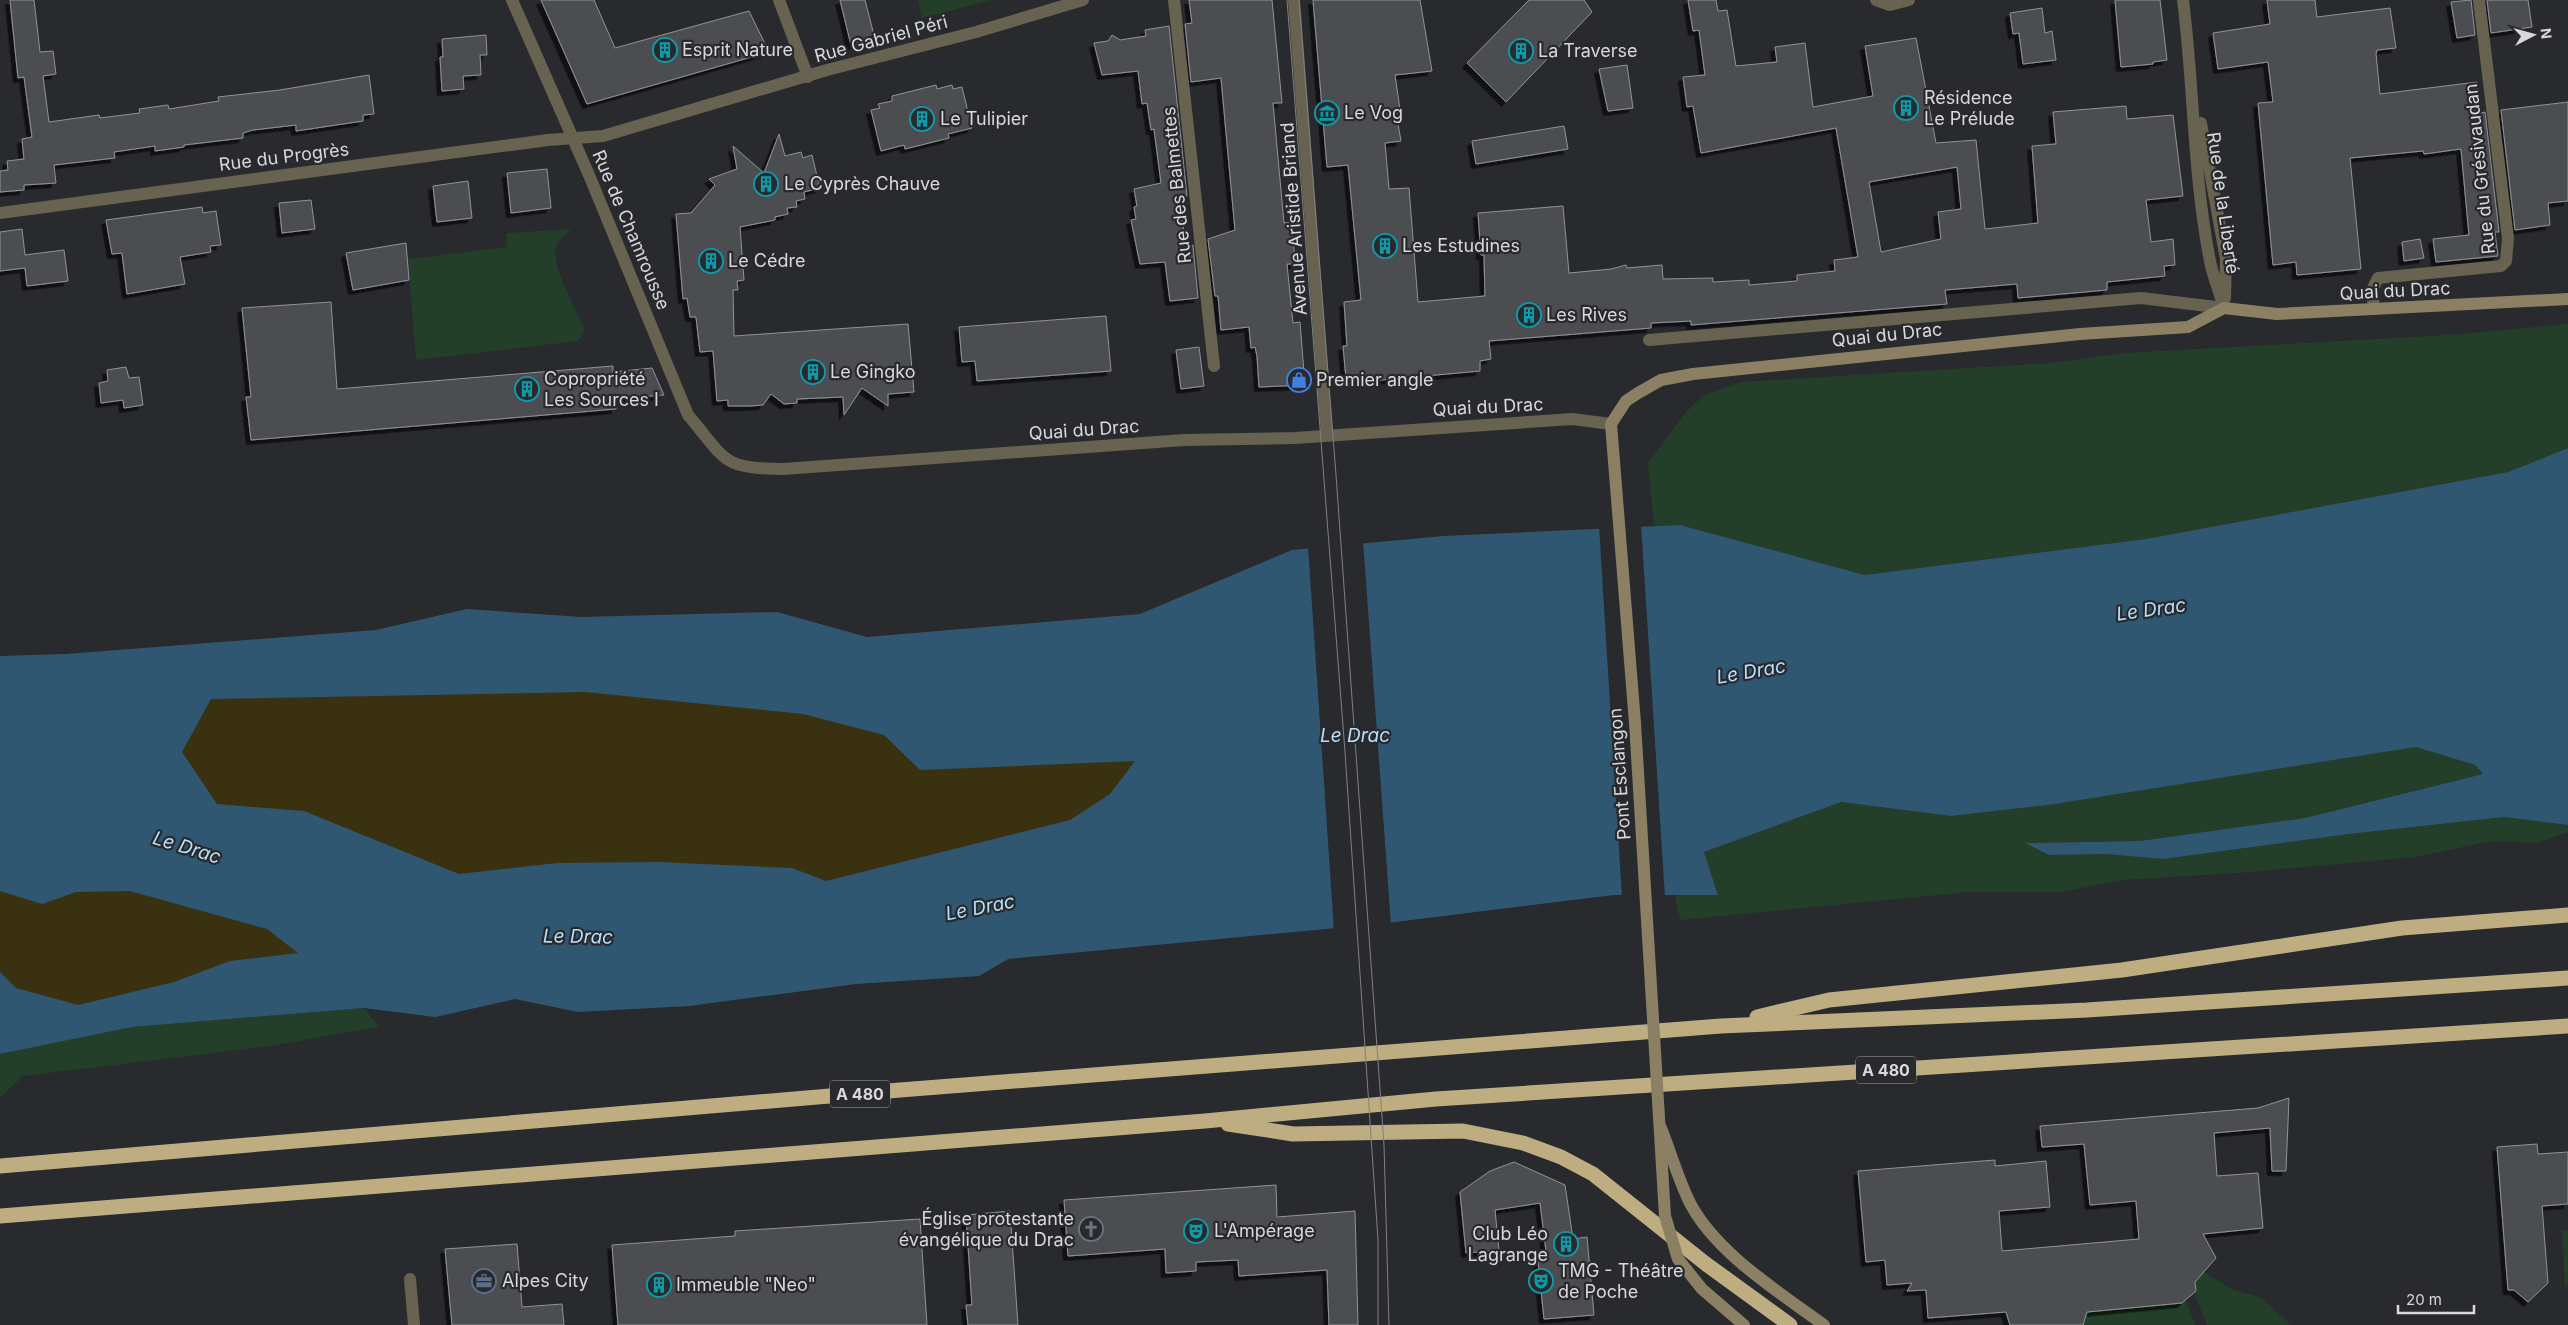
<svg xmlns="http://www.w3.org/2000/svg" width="2568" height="1325" font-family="Inter,sans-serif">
	<defs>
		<filter id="shadow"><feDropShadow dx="-4.5" dy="4.5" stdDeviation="0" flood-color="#0009"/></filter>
	</defs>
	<rect width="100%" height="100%" fill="#292a2e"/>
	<g fill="#233f29">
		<polygon points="918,0 990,0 922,18"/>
		<path d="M571 229C566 234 559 240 556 247 549 263 579 314 585 331L578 341 416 360 408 259 507 247 506 233Z"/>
		<polygon points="2568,324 2568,448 2508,472 2146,539 1865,575 1680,525 1654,526 1648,463 1686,412 1703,396 1741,382 2051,363 2124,353 2448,335"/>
		<polygon points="2416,747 2475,765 2483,774 2305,818 2140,841 2026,843 2163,859 2349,834 2504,817 2568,825 2568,832 2537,843 2492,841 2415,857 2238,873 2123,880 2061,892 1969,892 1680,920 1675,895 1718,895 1704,852 1841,802 1951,816 2048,805"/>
		<polygon points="364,1008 379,1027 270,1046 23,1076 0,1098 0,1054 131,1027"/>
		<polygon points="2562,1231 2568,1231 2568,1284 2565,1287"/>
		<polygon points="2198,1272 2204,1272 2231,1289 2262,1298 2291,1325 2207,1325 2196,1298 2194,1275"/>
		<polygon points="2186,1300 2195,1325 2083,1325 2085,1312 2182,1303"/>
	</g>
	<polygon fill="#3a3111" points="2568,448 2568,825 2504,817 2349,834 2163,859 2106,854 2049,855 2025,843 2140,841 2305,818 2483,774 2475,765 2416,747 2048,805 1951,816 1841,802 1704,852 1718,895 1614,895 1008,959 979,976 856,984 689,1006 578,1012 515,999 435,1017 364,1008 132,1027 0,1054 0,656 66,654 376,630 467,609 581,617 777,612 867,637 1140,614 1292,550 1444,536 1680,525 1865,575 2146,539 2508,472"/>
	<path fill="#2f5772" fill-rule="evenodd" d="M2568 448V825L2504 817 2349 834 2163 859 2106 854 2049 855 2025 843 2140 841 2305 818 2483 774 2475 765 2416 747 2048 805 1951 816 1841 802 1704 852 1718 895H1614L1379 924 1008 959 979 976 856 984 689 1006 578 1012 515 999 435 1017 364 1008 132 1027 0 1054V972L16 988 78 1005 174 982 230 961 298 953 267 929 130 891 76 892 42 904 0 891V656L66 654 376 630 467 609 581 617 777 612 867 637 1140 614 1292 550 1444 536 1680 525 1865 575 2146 539 2508 472ZM585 692 803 714 884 735 920 770 1135 761 1110 794 1070 820 826 881 792 868 659 862 557 863 459 874 304 811 217 804 182 752 211 699Z"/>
	<g fill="#292a2e">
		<polygon points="1641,524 1665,897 1622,897 1599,526"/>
		<polygon points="1363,540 1391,925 1334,931 1308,546"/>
	</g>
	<g fill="#4b4d51" stroke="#919398" fill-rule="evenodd" filter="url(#shadow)">
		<polygon points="10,0 34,0 40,52 53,51 56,74 43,76 49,122 99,115 100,118 140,113 139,109 168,105 169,109 219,101 218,97 280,90 369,75 374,114 363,115 363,121 296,131 296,125 253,130 243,133 243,138 184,145 184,147 155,151 155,146 114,152 115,158 54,165 56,183 24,185 24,190 0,192 0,171 8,170 7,161 24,159 22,139 32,137 24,77 18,78"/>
		<polygon points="541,0 594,0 615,48 749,11 769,52 587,104"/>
		<polygon points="840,0 865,0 875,39 851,45"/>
		<polygon points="1189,0 1272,0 1282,103 1273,103 1284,223 1292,222 1295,264 1287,264 1293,323 1300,322 1305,385 1259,387 1257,356 1255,347 1251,348 1249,327 1221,330 1218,296 1215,296 1208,239 1235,230 1221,78 1191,82 1185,24 1192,23"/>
		<path d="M1313 0H1420L1432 71 1395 75 1402 123 1398 124 1401 141 1385 143 1389 189 1409 188 1418 302 1485 296 1484 255H1481L1478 213 1563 206 1569 273 1611 269 1626 265 1627 268 1662 265 1663 279 1713 278V282L1749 280V285L1797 281V275L1835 271 1834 260 1858 257 1836 128 1701 153 1693 106 1687 107 1683 77 1705 75 1699 30 1693 31 1688 0H1716L1718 11 1727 10 1736 66 1777 62 1775 47 1805 43 1813 107 1873 96 1865 46 1916 38 1936 143 1976 140 1985 229 2038 223 2032 146 2056 144 2053 112 2126 106 2127 119 2173 115 2183 196 2146 200 2151 242 2173 239 2175 265 2164 266 2165 276 2107 282V290L2018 298 2017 284 1945 290 1947 304 1691 325V321L1651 323V328L1489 341 1491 359 1480 361V371L1359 382V378H1346L1343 346H1347L1344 302 1361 300 1348 165 1327 167ZM1957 167 1961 209 1938 212 1941 239 1881 252 1869 182Z"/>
		<polygon points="1529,0 1584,0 1592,12 1506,102 1467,63"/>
		<polygon points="2115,0 2160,0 2167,60 2153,62 2153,64 2121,67"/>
		<polygon points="2267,0 2315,0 2317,17 2390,8 2396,48 2377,50 2376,54 2380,94 2477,82 2481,113 2485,112 2499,232 2495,232 2498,256 2436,262 2433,239 2469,235 2461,149 2424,154 2423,151 2350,158 2361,269 2297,275 2296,262 2273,265 2258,103 2273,102 2268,62 2218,69 2213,33 2270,24"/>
		<polygon points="2471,0 2475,35 2457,38 2451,2"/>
		<polygon points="2487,0 2528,0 2532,27 2491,33"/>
		<polygon points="2042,8 2045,33 2052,31 2056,60 2023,64 2019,33 2013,34 2010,13"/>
		<polygon points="1169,26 1187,196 1178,198 1187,247 1193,245 1198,298 1170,301 1165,262 1140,264 1131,220 1136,219 1134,207 1137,206 1134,189 1161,183 1154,129 1151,130 1147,103 1142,104 1138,71 1102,75 1094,43 1108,41 1112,35 1120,40 1146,36 1145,30"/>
		<polygon points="486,35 487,55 480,55 481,75 463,76 464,89 442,91 440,57 443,57 442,39"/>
		<polygon points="1627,65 1633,108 1608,111 1599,69"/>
		<polygon points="936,85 937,89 952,85 953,89 962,87 972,128 948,134 949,138 905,149 904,145 881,151 871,110 880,108 878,104 892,101 892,96"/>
		<polygon points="2568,102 2568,201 2548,203 2550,225 2515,230 2501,110"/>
		<polygon points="1564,126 1568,149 1476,164 1472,141"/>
		<polygon points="779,134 785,156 801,152 803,158 812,155 820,188 804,192 805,199 796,201 797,207 787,208 788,214 775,217 775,220 740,227 744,280 737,281 738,290 733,290 734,336 908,324 914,392 888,394 888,406 862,388 844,415 843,397 797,399 797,403 784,404 771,394 763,405 750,406 728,406 728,400 717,401 713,351 700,352 696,317 690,317 687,298 683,299 676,214 691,213 715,185 709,179 737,169 733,146 764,173"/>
		<polygon points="547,169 551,208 511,213 507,173"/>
		<polygon points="468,181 472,218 437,222 433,186"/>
		<polygon points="311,200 315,229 282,233 279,203"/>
		<polygon points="202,207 203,213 216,211 221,245 210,246 211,252 180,257 185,284 127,294 122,253 112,254 106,220"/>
		<polygon points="22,229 25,255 64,250 68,281 27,286 25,268 0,271 0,232"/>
		<polygon points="2420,239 2424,258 2404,261 2402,242"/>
		<polygon points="406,243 409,280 353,290 346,253"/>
		<polygon points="331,302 337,389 613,366 613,372 652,368 664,395 615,399 616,409 251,440 246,397 251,397 242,308"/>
		<polygon points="1106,316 1111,371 977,381 975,361 962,362 959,327"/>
		<polygon points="1199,347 1204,386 1181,389 1176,350"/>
		<polygon points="126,367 129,378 139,377 143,405 124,408 123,400 101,403 99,383 108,381 107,370"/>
		<polygon points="2289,1098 2286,1171 2272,1171 2270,1128 2214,1133 2217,1176 2258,1173 2263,1228 2203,1234 2216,1258 2195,1282 2196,1291 2182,1303 2087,1312 2083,1325 2010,1325 2006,1312 1928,1318 1926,1290 1907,1291 1912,1283 1887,1285 1885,1260 1866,1262 1858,1171 1995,1160 1995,1166 2046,1161 2050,1207 1999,1211 2002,1251 2139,1239 2136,1201 2090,1205 2084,1144 2042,1147 2040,1126 2258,1108"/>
		<polygon points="2537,1144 2538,1154 2568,1152 2568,1204 2542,1206 2548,1283 2528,1302 2514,1290 2508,1290 2497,1147"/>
		<polygon points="1514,1162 1565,1185 1573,1239 1587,1237 1594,1315 1544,1319 1537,1252 1546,1251 1540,1203 1495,1210 1499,1250 1466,1253 1460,1192 1490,1171"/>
		<polygon points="1276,1185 1277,1217 1355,1211 1358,1325 1329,1325 1327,1270 1239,1276 1238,1260 1196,1262 1196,1271 1166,1273 1165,1249 1068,1256 1064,1200"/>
		<polygon points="1010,1211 1018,1325 968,1325 966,1305 972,1305 966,1215"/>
		<polygon points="920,1219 927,1325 618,1325 612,1245 735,1236 735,1231"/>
		<polygon points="517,1244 522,1307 562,1304 564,1325 452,1325 445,1249"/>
	</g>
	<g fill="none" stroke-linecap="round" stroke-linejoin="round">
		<g stroke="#686250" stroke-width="12">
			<path d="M512 0 589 175 688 415C726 459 720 469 783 469L1184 440 1295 438 1572 419 1611 424"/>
			<polyline points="779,0 808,77"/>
			<polyline points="1174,0 1214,366"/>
			<polyline points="1294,0 1327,435"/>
			<polyline points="1876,0 1890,5 1909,0"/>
			<path d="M2183 0C2194 87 2193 175 2210 261 2213 277 2220 293 2224 308"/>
			<polyline points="2201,123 2226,259 2225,298"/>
			<polyline points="0,213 548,140 603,136 827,70 976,32 1083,0"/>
			<polyline points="2374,309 2372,290 2378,278 2501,266 2506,261 2508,238 2479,0"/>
			<polyline points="1649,340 2141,298 2224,308"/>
			<polyline points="410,1279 414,1325"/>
		</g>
		<g stroke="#8b8064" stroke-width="12">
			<polyline points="1635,723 1611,424 1626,401 1638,393 1661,380 1693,374 2080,334 2188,327 2224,308 2277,314 2568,299"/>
			<path d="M1661 1128C1671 1153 1678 1179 1690 1203 1716 1253 1779 1292 1824 1325"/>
		</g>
		<g stroke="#bdad81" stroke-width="15">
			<polyline points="1757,1017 1829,1000 2122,970 2402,928 2568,915"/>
			<polyline points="1228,1124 1293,1134 1463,1131 1523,1143 1561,1157 1593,1174 1706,1264 1790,1325"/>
			<polyline points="0,1166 900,1090 1721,1026 2087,1010 2568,978"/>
			<polyline points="0,1216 1205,1121 1436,1099 2568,1026"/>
		</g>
		<g stroke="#808084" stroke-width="1">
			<polyline points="1287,0 1345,752 1378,1240 1378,1325"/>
			<polyline points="1299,0 1336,475 1384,1145 1389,1325"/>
		</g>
		<polyline stroke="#8b8064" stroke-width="12" points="1635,723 1665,1216 1678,1259 1702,1289 1744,1325"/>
	</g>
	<defs>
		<symbol id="building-ring" viewBox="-11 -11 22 22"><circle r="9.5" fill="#292a2e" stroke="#0f9aa8" stroke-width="1.5"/><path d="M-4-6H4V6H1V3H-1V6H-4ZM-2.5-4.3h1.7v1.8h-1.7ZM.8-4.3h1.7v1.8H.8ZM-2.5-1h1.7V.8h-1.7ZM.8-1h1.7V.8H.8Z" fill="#0f9aa8"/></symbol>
		<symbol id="museum-ring" viewBox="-11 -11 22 22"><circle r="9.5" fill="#292a2e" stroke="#0f9aa8" stroke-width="1.5"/><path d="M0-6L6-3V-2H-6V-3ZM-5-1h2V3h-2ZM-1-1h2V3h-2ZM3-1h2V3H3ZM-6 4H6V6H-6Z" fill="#0f9aa8"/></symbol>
		<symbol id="shop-ring" viewBox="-11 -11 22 22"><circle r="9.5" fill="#292a2e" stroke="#3f7fe0" stroke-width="1.5"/><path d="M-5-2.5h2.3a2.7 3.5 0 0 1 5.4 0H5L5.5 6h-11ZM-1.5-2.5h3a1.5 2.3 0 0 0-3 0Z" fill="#3f7fe0"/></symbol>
		<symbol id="church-ring" viewBox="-11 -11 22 22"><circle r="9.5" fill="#292a2e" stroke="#6b7280" stroke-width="1.5"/><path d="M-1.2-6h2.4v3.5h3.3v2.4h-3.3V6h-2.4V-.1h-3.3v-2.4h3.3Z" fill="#6b7280"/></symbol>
		<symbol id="theatre-ring" viewBox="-11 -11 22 22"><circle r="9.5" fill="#292a2e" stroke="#0f9aa8" stroke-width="1.5"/><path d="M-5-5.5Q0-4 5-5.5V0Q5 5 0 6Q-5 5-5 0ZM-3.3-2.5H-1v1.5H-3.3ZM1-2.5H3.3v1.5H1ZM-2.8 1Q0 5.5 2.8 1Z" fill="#0f9aa8"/></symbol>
		<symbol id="office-ring" viewBox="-11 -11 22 22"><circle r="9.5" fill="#292a2e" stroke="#5c6f8a" stroke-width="1.5"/><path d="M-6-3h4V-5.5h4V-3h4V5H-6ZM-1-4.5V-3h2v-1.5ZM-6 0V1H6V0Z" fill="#5c6f8a"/></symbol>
	</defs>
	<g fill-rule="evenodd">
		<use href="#building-ring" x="651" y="36" width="28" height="28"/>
		<use href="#building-ring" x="1507" y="37" width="28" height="28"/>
		<use href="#building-ring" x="1892" y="94" width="28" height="28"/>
		<use href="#museum-ring" x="1313" y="99" width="28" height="28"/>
		<use href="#building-ring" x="908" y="105" width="28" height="28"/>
		<use href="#building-ring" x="752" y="170" width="28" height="28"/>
		<use href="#building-ring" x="1371" y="232" width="28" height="28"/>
		<use href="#building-ring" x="697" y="247" width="28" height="28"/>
		<use href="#building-ring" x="1515" y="301" width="28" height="28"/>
		<use href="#building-ring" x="799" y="358" width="28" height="28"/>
		<use href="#shop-ring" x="1285" y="366" width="28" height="28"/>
		<use href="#building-ring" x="513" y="375" width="28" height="28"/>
		<use href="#church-ring" x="1077" y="1215" width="28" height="28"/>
		<use href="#theatre-ring" x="1182" y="1217" width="28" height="28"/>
		<use href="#building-ring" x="1552" y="1230" width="28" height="28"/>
		<use href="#office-ring" x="470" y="1267" width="28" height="28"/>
		<use href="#theatre-ring" x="1527" y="1267" width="28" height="28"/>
		<use href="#building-ring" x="645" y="1271" width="28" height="28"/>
	</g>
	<g text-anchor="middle" stroke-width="4.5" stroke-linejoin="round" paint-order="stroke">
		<g fill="#292a2e" stroke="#a4a4a8" stroke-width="1">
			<rect x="1856" y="1056.5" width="60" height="27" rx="4"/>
			<rect x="830" y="1080.5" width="60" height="27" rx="4"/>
		</g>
		<g font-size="16" font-weight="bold" fill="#d9d9dc">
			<text x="1886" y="1076">A 480</text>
			<text x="860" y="1100">A 480</text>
		</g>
		<g font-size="18" fill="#d9d9dc" stroke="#292a2e">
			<text transform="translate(881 39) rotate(-15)" y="6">Rue Gabriel Péri</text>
			<text transform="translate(284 157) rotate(-7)" y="6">Rue du Progrès</text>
			<text transform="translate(2480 169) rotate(-96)" y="6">Rue du Grésivaudan</text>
			<text transform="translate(1177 185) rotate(-96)" y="6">Rue des Balmettes</text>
			<text transform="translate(2223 203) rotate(82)" y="6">Rue de la Liberté</text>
			<text transform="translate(1294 219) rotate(-94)" y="6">Avenue Aristide Briand</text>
			<text transform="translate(631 230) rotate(67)" y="6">Rue de Chamrousse</text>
			<text transform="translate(2395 291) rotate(-3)" y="6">Quai du Drac</text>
			<text transform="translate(1887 335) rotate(-6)" y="6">Quai du Drac</text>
			<text transform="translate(1488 407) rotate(-3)" y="6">Quai du Drac</text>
			<text transform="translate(1084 430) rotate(-4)" y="6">Quai du Drac</text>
			<text transform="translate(1620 774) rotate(-94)" y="6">Pont Esclangon</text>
		</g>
		<g font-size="18" fill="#d9d9dc" stroke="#292a2e" text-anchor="start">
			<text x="682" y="56">Esprit Nature</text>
			<text x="1538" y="57">La Traverse</text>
			<text x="1924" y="104">Résidence<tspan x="1924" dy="21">Le Prélude</tspan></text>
			<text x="1344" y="119">Le Vog</text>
			<text x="940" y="125">Le Tulipier</text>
			<text x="784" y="190">Le Cyprès Chauve</text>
			<text x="1402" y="252">Les Estudines</text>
			<text x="728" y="267">Le Cédre</text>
			<text x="1546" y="321">Les Rives</text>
			<text x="830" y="378">Le Gingko</text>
			<text x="544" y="385">Copropriété<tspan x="544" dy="21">Les Sources I</tspan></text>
			<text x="1316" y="386">Premier angle</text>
			<text x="1074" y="1225" text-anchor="end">Église protestante<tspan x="1074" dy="21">évangélique du Drac</tspan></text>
			<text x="1214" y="1237">L'Ampérage</text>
			<text x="1548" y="1240" text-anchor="end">Club Léo<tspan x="1548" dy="21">Lagrange</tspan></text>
			<text x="1558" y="1277">TMG - Théâtre<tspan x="1558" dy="21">de Poche</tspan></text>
			<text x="502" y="1287">Alpes City</text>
			<text x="676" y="1291">Immeuble "Neo"</text>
		</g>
		<g font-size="19" font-style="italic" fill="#b8dffa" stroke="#292a2e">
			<text transform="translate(2151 609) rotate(-8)" y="7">Le Drac</text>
			<text transform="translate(1751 671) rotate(-10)" y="7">Le Drac</text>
			<text x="1355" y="742">Le Drac</text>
			<text transform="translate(187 847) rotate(17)" y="7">Le Drac</text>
			<text transform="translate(980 907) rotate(-11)" y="7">Le Drac</text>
			<text transform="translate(578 936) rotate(1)" y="7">Le Drac</text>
		</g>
	</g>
	<g transform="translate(2533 35) rotate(84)" stroke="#292a2e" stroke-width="4" paint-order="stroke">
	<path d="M0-4L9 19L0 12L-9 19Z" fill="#d9d9dc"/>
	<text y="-8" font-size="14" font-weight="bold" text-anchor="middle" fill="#d9d9dc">N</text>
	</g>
	<path d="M2398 1305v8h76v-8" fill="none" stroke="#d9d9dc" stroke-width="2.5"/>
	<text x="2406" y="1305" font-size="15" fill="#d9d9dc" stroke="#292a2e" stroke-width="4" paint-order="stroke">20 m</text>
</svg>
